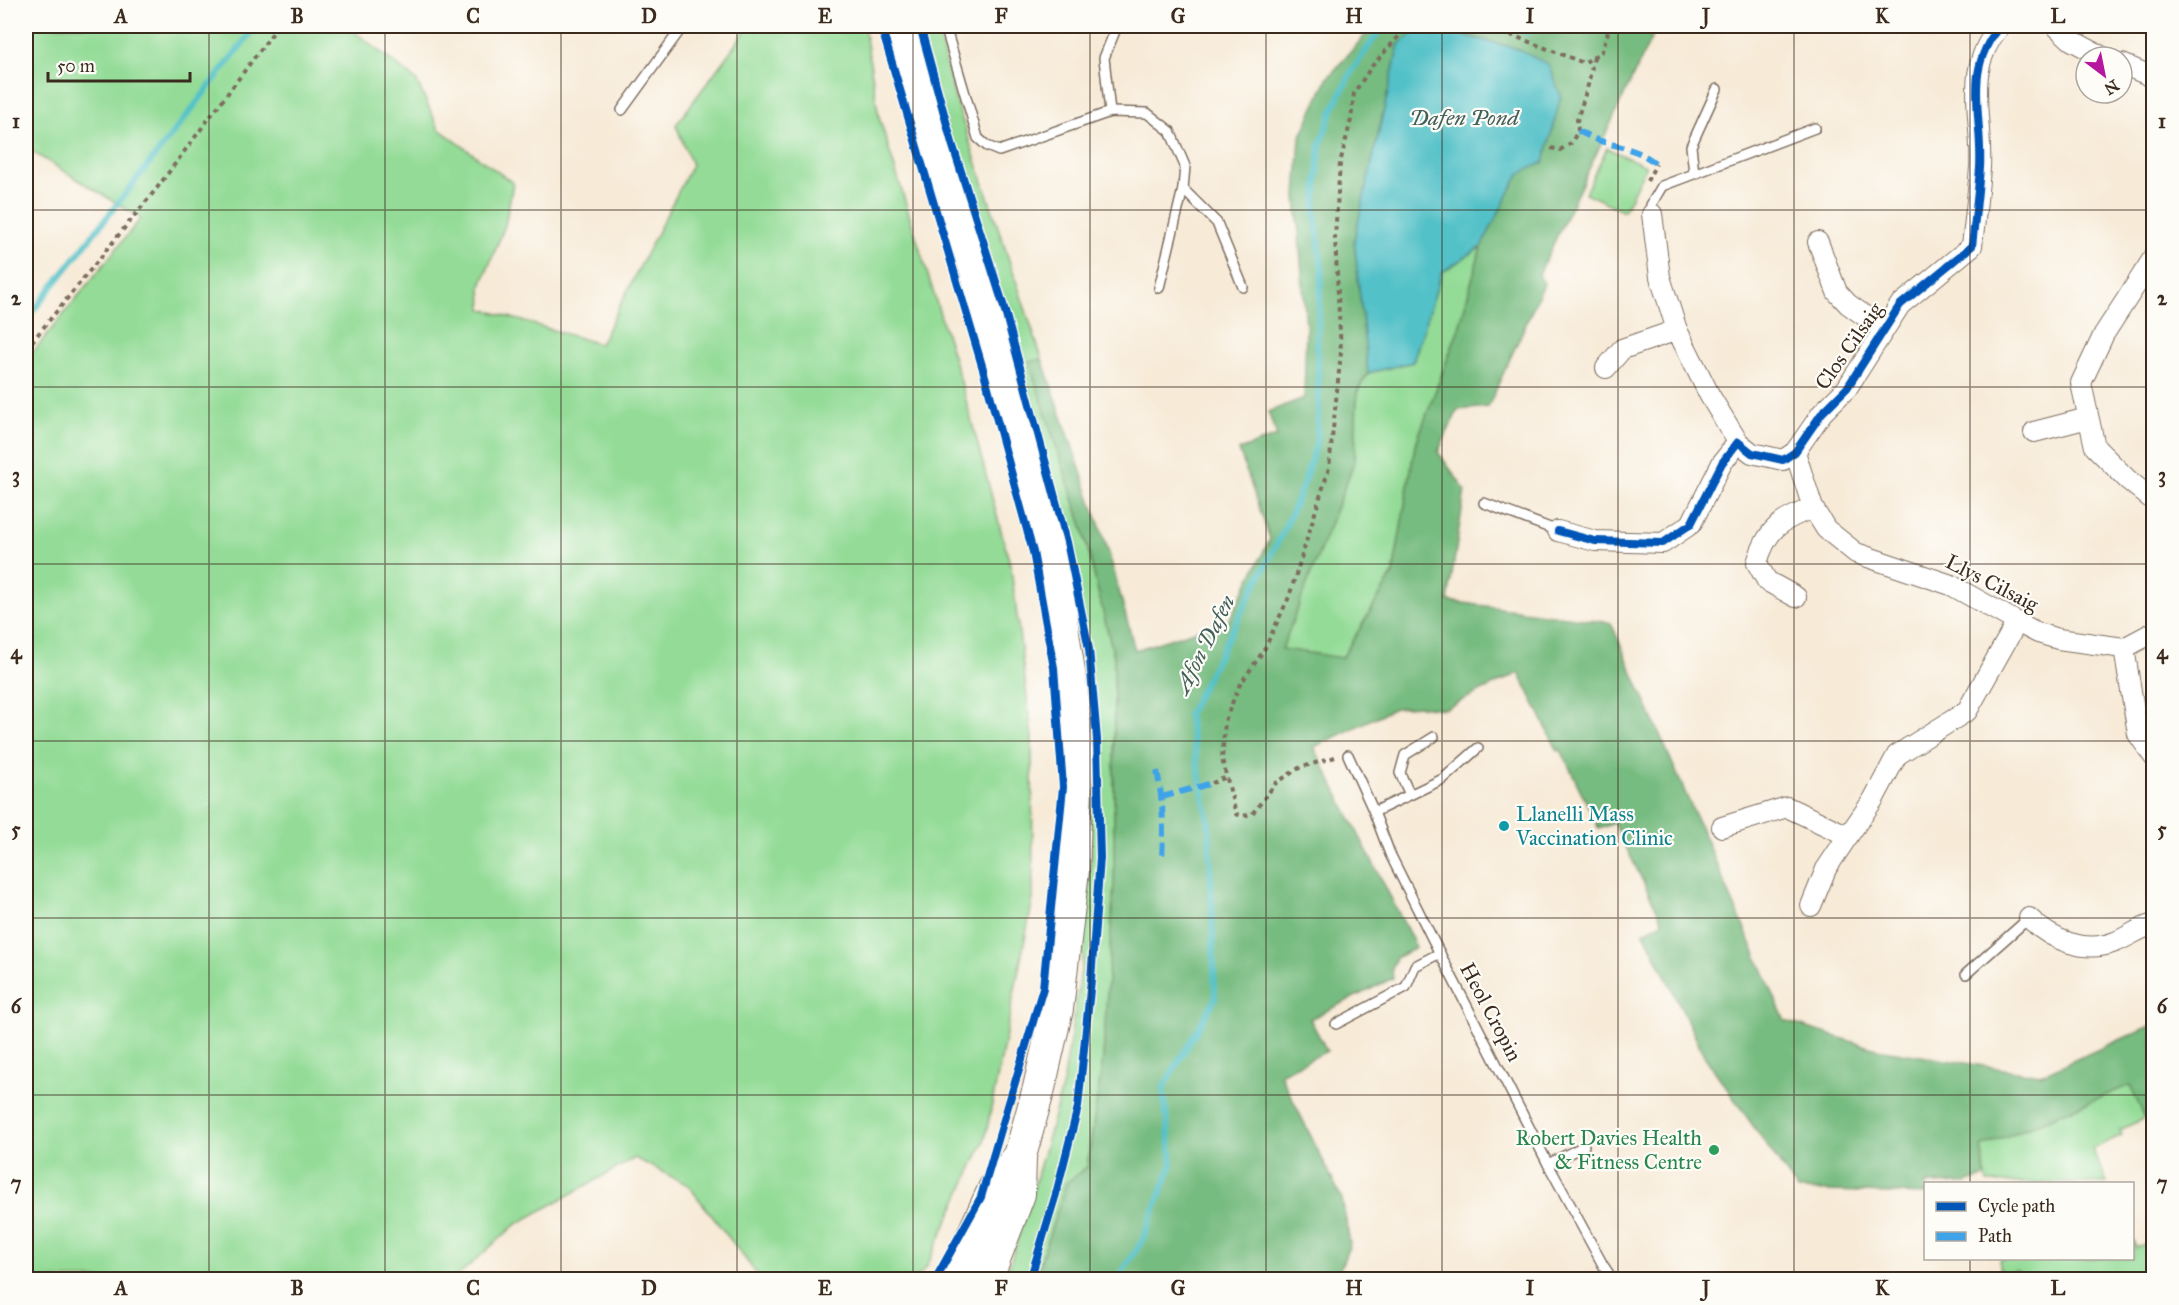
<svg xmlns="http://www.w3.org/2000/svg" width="2179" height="1305" font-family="'IM FELL Great Primer',serif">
	<rect width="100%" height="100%" fill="#fdfcf7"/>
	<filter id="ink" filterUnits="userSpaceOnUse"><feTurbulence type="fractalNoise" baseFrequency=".0167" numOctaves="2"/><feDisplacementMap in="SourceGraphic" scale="12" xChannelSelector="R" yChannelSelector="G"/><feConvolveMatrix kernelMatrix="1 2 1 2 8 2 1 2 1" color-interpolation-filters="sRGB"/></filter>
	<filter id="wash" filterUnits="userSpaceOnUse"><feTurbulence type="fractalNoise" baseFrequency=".008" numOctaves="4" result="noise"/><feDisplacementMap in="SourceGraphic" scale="24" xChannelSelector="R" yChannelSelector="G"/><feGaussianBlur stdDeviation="1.35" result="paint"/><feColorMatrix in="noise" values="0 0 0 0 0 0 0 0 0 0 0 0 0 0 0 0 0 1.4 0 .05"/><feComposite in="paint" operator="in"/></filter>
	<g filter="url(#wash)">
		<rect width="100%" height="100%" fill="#f7ead7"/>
		<g fill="#93db96" stroke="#67825a" stroke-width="1.5">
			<polygon points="26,26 347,26 416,80 439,129 513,183 505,225 481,286 482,309 600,344 692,165 676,125 749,26 864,26 879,117 961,382 1011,568 1032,738 1033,899 985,1139 927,1266 916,1279 761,1279 688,1185 635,1158 515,1225 454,1279 26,1279 26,361 141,218 26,148"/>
			<polygon points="916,26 936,26 954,95 1042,359 1029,362 1083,529 1114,657 1114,883 1103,1058 1087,1167 1066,1183 1035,1279 1005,1279 1031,1197 1063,1084 1082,965 1091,855 1087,714 1066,555 1007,328"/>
			<polygon points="1607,148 1646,166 1624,211 1585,193"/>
			<polygon points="1481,247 1459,328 1415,446 1393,574 1342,658 1281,649 1355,460 1357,392 1368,373 1413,362 1442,272"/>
			<polygon points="2130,1084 2145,1118 2120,1130 2122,1135 2092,1149 2107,1183 1987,1183 1981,1147"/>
			<polygon points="2133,1240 2136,1248 2153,1240 2153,1258 2152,1259 2153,1279 2018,1280 2016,1270 2001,1273 1999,1259 2132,1258"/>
		</g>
		<polygon fill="#76bb7f" stroke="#58724e" stroke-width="1.5" points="1373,26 1425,26 1399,44 1354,240 1368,373 1357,392 1355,460 1282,649 1342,658 1393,574 1415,446 1459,328 1481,247 1519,173 1515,48 1430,26 1657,26 1539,274 1544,284 1488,407 1458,410 1438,452 1465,490 1448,601 1611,623 1785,1021 1876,1049 2041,1075 2153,1025 2153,1114 2145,1118 2130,1085 1981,1147 1986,1176 1966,1183 1926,1184 1925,1194 1798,1190 1705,1057 1644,932 1663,922 1614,823 1599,829 1561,750 1558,751 1519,673 1444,709 1418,706 1395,708 1314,747 1416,947 1396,958 1392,969 1393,978 1310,1019 1327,1051 1280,1074 1342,1199 1350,1244 1336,1279 1106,1280 1094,1272 1093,1279 1035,1279 1066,1183 1087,1167 1103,1058 1114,883 1114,657 1083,529 1029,362 1042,359 1108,550 1135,650 1229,620 1270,539 1239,450 1277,436 1268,412 1304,398 1306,326 1296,196 1300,138 1327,79"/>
		<polygon fill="#53c1c8" stroke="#477673" stroke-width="1.5" points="1425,26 1515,48 1548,64 1561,96 1544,162 1519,174 1481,247 1442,272 1413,362 1368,373 1354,240 1399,44"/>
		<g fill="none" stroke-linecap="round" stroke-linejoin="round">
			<g stroke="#53c1c8" stroke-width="6">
				<polyline points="1526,33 1532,26"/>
				<polyline points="26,320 192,109 256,26"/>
				<polyline points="1117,1280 1142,1241 1172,1164 1163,1088 1215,999 1209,825 1188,715 1284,530 1303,485 1316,444 1319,407 1317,336 1322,270 1315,212 1320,145 1333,109 1353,69 1383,26"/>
			</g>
		</g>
	</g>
	<g filter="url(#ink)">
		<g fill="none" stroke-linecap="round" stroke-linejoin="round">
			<defs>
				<g id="service">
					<polyline points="945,26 978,138 987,146 999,151 1110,112 1147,113 1170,131 1185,166 1183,189 1159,288"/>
					<polyline points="622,110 683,26"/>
					<polyline points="1110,112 1104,58 1117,26"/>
					<polyline points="1694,173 1691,146 1717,89"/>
					<polyline points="1183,189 1217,223 1243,287"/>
					<polyline points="1652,214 1651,205 1662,186 1815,128"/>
					<polyline points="1484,503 1558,531"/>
					<polyline points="1348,755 1374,812 1390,854 1435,944 1548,1164 1603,1265 1613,1280"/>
					<polyline points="1410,795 1400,773 1405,755 1434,737"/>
					<polyline points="1374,812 1443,779 1478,748"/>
					<polyline points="1966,974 2029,918"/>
					<polyline points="1336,1024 1406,987 1415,966 1440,953"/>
					<polyline points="1548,1164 1584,1146"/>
				</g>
				<g id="minor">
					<polyline points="2056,26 2071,40 2103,57"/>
					<polyline points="2122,64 2146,74 2154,80"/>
					<polyline points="1652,214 1660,277 1677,330"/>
					<polyline points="1818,242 1837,292 1848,304 1883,329"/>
					<polyline points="2154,257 2104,334 2081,383 2095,447 2127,479 2154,501"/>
					<polyline points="1606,368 1622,349 1677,330 1710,396 1738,442"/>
					<polyline points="2034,432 2088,418"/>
					<polyline points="1795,452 1813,508 1826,529 1856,553 1951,585 2017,622 2038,633 2058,639 2124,648 2154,632"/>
					<path d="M1558 531 1595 541 1663 543 1691 524 1722 463 1738 442 1752 453 1783 460 1795 452 1822 413 1847 388 1900 305 1972 246C1975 220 1978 194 1980 168 1983 115 1962 71 2000 26"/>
					<path d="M1796 597 1767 581 1757 563C1767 529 1780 520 1813 508"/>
					<polyline points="2124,648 2138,734 2154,757"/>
					<polyline points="1722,827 1787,807 1848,836 1873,800 1897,755 1967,711 2017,622"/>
					<polyline points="1811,906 1826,869 1848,836"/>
					<path d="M2029 918C2051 940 2085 954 2115 942 2128 937 2139 928 2154 924"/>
				</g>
				<g id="trunk">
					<polyline points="901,26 934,138 977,273 1038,500 1060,612 1071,686 1077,762 1073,870 1057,1009 1039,1088 1020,1156 1019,1194 986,1280"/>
					<polyline points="952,1280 996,1185 1020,1156"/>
				</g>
			</defs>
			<use href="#service" stroke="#7d6d5f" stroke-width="12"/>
			<use href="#minor" stroke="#7d6d5f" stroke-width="22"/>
			<use href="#trunk" stroke="#7d6d5f" stroke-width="34"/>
			<g stroke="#7d6d5f" stroke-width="4" stroke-dasharray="4.5 4.5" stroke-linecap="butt">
				<polyline points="1475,26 1514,36 1584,63 1602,51 1610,26"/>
				<polyline points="1551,148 1560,150 1571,143 1578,131 1577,120 1588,85 1594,57"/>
				<polyline points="1647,181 1656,164"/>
				<polyline points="26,349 157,188 278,26"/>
				<polyline points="1335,757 1299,768 1276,783 1252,814 1242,816 1236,814 1222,759 1225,721 1239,686 1264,650 1289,597 1329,468 1341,352 1335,237 1340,163 1351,120 1354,93 1372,66 1408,26"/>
				<polyline points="1212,783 1227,777"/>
			</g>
			<use href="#service" stroke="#fff" stroke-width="9"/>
			<use href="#minor" stroke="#fff" stroke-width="20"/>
			<use href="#trunk" stroke="#fff" stroke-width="32"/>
			<g stroke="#3fa3ea" stroke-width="6" stroke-dasharray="12 6" stroke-linecap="butt">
				<path d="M1578 131C1587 135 1595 140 1604 142 1623 148 1641 150 1656 164"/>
				<path d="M1157 771C1163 800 1164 827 1162 856"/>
				<polyline points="1162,797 1212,783"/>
			</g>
			<defs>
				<g id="cycleway">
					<polyline points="881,26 983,369 1033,552 1054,668 1063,787 1043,988 981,1197 935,1280"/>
					<polyline points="920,26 952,143 1003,304 1067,542 1089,649 1097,739 1100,858 1091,980 1078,1107 1056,1194 1030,1280"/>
					<path d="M1558 531 1595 541 1663 543 1691 524 1722 463 1738 442 1752 453 1783 460 1795 452 1822 413 1847 388 1900 305 1972 246C1975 220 1978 194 1980 168 1983 115 1962 71 2000 26"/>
				</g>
			</defs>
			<use href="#cycleway" stroke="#fdfcf7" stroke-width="11"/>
			<use href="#cycleway" stroke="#0057b8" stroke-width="8"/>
		</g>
	</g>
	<path fill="none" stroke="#3b2a1e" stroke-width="1.5" stroke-opacity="0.55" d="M209 26V1280M385 26V1280M561 26V1280M737 26V1280M913 26V1280M1090 26V1280M1266 26V1280M1442 26V1280M1618 26V1280M1794 26V1280M1970 26V1184M26 210H2154M26 387H2154M26 564H2154M26 741H2154M26 918H2154M26 1095H2154M1970 1258V1280"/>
	<circle fill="#0f9aa8" stroke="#fdfcf7" stroke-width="2" cx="1504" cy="826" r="6"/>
	<circle fill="#2e9e5b" stroke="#fdfcf7" stroke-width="2" cx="1714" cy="1150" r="6"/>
	<g text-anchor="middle" stroke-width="4.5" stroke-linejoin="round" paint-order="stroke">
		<g font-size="21" fill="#3b2a1e" stroke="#fdfcf7">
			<text transform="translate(1849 346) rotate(-55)" y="7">Clos Cilsaig</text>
			<text transform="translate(1992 583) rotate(27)" y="7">Llys Cilsaig</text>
			<text transform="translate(1491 1012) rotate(62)" y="7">Heol Cropin</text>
		</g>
		<g font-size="21" fill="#0d838f" stroke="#fdfcf7" text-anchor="start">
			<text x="1516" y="821">Llanelli Mass<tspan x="1516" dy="24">Vaccination Clinic</tspan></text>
		</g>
		<g font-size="21" fill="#27864d" stroke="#fdfcf7" text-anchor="end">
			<text x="1702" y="1145">Robert Davies Health<tspan x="1702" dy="24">&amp; Fitness Centre</tspan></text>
		</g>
		<g font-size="22" font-style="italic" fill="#435f5a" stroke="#fdfcf7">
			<text x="1464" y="125">Dafen Pond</text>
			<text transform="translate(1204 644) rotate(-63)" y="8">Afon Dafen</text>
		</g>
	</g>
	<rect width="2179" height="1305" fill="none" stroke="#fdfcf7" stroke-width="66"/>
	<rect x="1924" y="1182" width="210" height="78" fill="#fdfcf7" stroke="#afa8a0" stroke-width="1.5"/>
	<rect x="1936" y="1202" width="30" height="9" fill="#0057b8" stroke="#afa8a0" stroke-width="1.5"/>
	<text x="1978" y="1212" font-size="18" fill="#3b2a1e">Cycle path</text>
	<rect x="1936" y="1232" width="30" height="9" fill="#3fa3ea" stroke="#afa8a0" stroke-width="1.5"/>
	<text x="1978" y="1242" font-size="18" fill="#3b2a1e">Path</text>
	<g transform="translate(2104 75) rotate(148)"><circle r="28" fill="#fdfcf7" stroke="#afa8a0" stroke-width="1.5"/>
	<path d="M0-4.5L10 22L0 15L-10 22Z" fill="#b5179e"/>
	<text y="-9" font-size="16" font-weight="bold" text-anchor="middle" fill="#3b2a1e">N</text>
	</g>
	<path d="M48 72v9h142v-9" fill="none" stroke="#3b2a1e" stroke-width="3"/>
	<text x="57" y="72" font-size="18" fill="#3b2a1e" stroke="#fdfcf7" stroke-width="4.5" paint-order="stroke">50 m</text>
	<rect x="33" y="33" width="2113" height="1239" fill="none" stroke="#3b2a1e" stroke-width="2"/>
	<g font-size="20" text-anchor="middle" font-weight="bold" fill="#3b2a1e">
		<text x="121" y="23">A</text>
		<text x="297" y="23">B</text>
		<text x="473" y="23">C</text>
		<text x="649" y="23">D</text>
		<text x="825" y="23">E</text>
		<text x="1001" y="23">F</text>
		<text x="1178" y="23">G</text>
		<text x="1354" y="23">H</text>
		<text x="1530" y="23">I</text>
		<text x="1706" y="23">J</text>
		<text x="1882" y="23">K</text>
		<text x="2058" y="23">L</text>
		<text x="16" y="128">1</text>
		<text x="2162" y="128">1</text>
		<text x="16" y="305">2</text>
		<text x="2162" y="305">2</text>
		<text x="16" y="482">3</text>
		<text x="2162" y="482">3</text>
		<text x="16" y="659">4</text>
		<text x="2162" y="659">4</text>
		<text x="16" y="836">5</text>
		<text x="2162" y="836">5</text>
		<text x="16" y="1013">6</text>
		<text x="2162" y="1013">6</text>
		<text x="16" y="1190">7</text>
		<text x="2162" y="1190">7</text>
		<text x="121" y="1295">A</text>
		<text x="297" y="1295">B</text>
		<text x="473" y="1295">C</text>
		<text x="649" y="1295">D</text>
		<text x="825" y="1295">E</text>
		<text x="1001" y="1295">F</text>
		<text x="1178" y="1295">G</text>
		<text x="1354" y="1295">H</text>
		<text x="1530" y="1295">I</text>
		<text x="1706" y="1295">J</text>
		<text x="1882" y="1295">K</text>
		<text x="2058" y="1295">L</text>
	</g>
</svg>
